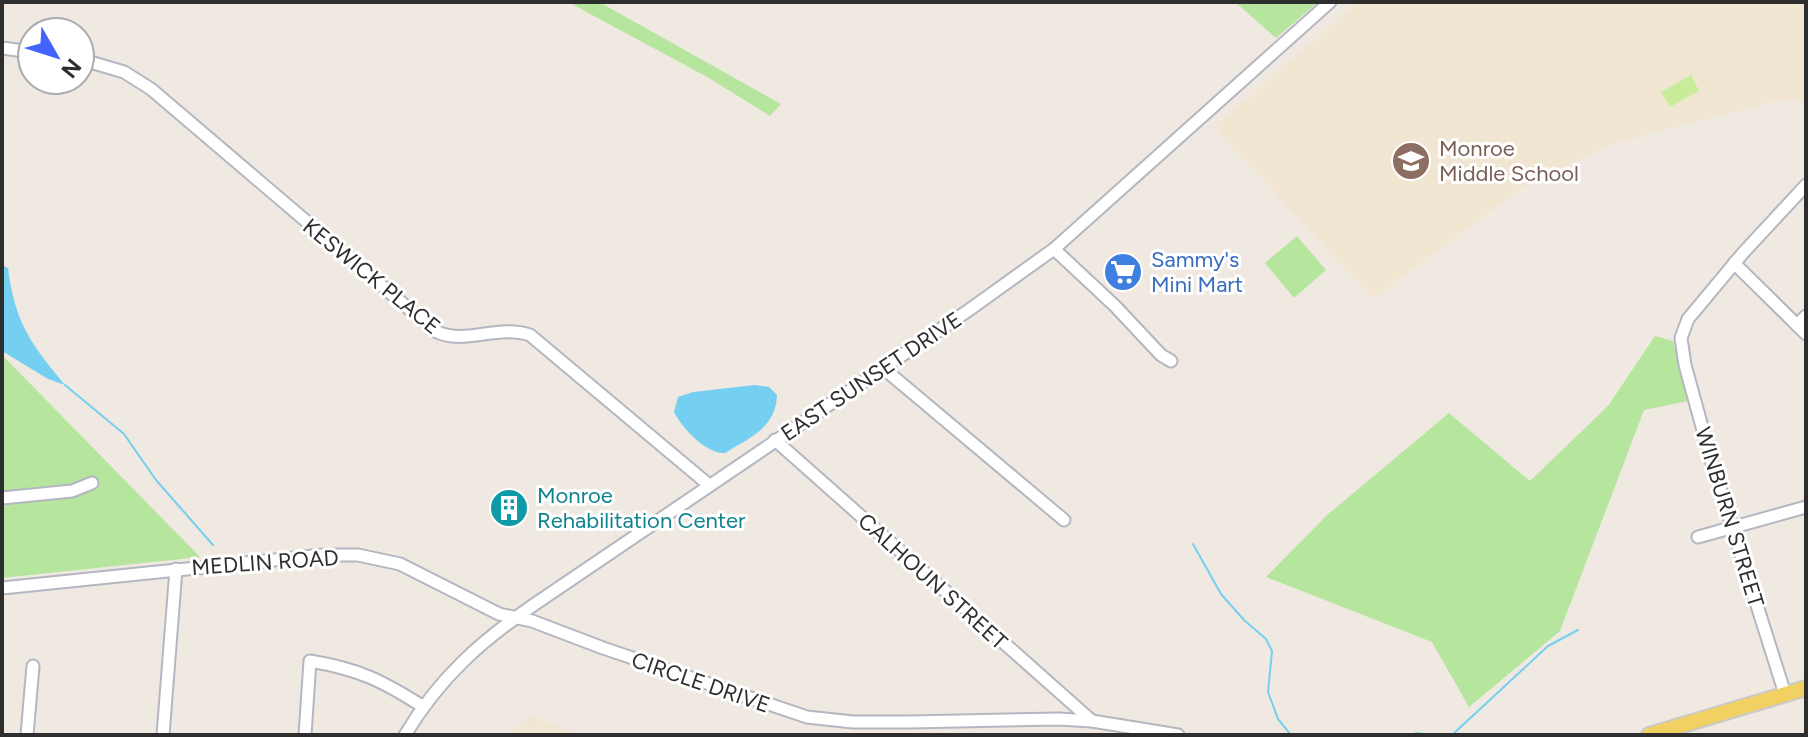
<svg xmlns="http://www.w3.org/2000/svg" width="1808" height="737" font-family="Figtree,sans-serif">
	<rect width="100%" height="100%" fill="#efe9e1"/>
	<g fill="#f0e6d1">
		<polygon points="1358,2 1806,2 1806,101 1776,101 1619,142 1532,180 1373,299 1214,127"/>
		<polygon points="531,716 580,735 508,735"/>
	</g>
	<g fill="#b6e59e">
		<polygon points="568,2 599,2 781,104 770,116 709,78"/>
		<polygon points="1235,2 1318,2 1276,38"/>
		<polygon points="1297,236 1326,270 1294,298 1265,263"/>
		<polygon points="1655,336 1673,341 1688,401 1644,410 1560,631 1469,707 1432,642 1266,577 1326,516 1449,413 1530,481 1608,406"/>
		<polygon points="2,355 200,557 2,578"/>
	</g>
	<polygon fill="#c9ec9a" points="1691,75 1699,91 1670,107 1661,92"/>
	<g fill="#75cff0">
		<path d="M2 265 8 268C15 323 31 344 65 385L48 379 2 351Z"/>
		<path d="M755 385 769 387 777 395C776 428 750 437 725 453 706 454 682 428 674 412L678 397 693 392Z"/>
	</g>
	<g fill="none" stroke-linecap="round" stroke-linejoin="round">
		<g stroke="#75cff0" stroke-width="2">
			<polyline points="65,385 124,434 156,480 213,545"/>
			<polyline points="1193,544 1221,594 1244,620 1266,639 1272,651 1268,692 1278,719 1291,735"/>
			<polyline points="1415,735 1416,733 1432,735"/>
			<polyline points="1452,735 1548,646 1578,630"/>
		</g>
		<defs>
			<g id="minor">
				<polyline points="2,48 32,52"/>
				<path d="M80 59 124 72 151 89 435 331C464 346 497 324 530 335L709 485"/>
				<polyline points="1054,249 1115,306 1161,355 1171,361"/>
				<polyline points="1734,263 1806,334"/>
				<polyline points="1797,325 1806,316"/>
				<polyline points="883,368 1064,520"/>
				<polyline points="775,440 1092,721"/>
				<polyline points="2,498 72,491 92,483"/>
				<polyline points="1698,537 1806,507"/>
				<polyline points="2,588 323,555 358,555 400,564 499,614 532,621 603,648 807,717 853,722 910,722 1059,719 1092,721 1178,735"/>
				<polyline points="1785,694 1712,463 1685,365 1681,338 1688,319 1743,253 1806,185"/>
				<polyline points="27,735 33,666"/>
				<polyline points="163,735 176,569"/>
				<path d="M305 735 310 661C358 669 381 680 422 706"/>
				<path d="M405 735C440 677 480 642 535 604L969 310 1054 249 1330 2"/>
			</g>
			<polyline id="major" points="1649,735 1806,688"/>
		</defs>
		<use href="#minor" stroke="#b4b7c1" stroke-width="15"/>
		<use href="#major" stroke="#c9c9c9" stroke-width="18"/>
		<use href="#minor" stroke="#fff" stroke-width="11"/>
		<use href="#major" stroke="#f2d163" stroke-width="14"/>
	</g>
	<defs>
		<symbol id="school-disc" viewBox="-11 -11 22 22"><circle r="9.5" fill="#8d6e63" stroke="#fff"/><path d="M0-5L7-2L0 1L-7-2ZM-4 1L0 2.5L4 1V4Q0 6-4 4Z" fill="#fff"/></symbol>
		<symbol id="supermarket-disc" viewBox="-11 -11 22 22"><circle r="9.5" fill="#3f7fe0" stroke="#fff"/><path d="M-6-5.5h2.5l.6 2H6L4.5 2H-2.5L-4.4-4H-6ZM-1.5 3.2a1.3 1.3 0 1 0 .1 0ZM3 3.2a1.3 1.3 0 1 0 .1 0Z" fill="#fff"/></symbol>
		<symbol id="building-disc" viewBox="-11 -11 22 22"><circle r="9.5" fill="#0f9aa8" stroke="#fff"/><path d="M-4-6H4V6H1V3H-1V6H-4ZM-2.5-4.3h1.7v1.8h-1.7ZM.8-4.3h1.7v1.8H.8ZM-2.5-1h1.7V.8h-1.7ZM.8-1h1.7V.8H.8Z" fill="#fff"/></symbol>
	</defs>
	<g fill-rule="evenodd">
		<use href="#school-disc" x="1389" y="139" width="44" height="44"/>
		<use href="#supermarket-disc" x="1101" y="250" width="44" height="44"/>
		<use href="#building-disc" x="487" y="486" width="44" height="44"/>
	</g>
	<g text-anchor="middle" stroke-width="6" stroke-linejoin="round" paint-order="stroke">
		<g font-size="22" fill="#785e54" stroke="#fff" text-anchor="start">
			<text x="1439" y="156">Monroe<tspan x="1439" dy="25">Middle School</tspan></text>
		</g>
		<g font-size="22" fill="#366cbe" stroke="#fff" text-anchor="start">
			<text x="1151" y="267">Sammy's<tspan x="1151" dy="25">Mini Mart</tspan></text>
		</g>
		<g font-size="22" fill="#2e2e2e" stroke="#fff">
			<text transform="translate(372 276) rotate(39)" y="8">KESWICK PLACE</text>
			<text transform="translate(871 376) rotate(-34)" y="8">EAST SUNSET DRIVE</text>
			<text transform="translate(1730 517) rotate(73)" y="8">WINBURN STREET</text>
			<text transform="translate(265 562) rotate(-4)" y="8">MEDLIN ROAD</text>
			<text transform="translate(933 581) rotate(42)" y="8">CALHOUN STREET</text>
			<text transform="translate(701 682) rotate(19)" y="8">CIRCLE DRIVE</text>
		</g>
		<g font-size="22" fill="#0d838f" stroke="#fff" text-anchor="start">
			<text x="537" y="503">Monroe<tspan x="537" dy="25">Rehabilitation Center</tspan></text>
		</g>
	</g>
	<rect width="1808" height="737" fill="none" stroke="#2e2e2e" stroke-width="8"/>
	<g transform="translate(56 56) rotate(129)"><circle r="38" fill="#ffffff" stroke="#ababab" stroke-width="2"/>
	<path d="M0-6L14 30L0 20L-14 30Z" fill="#4264fb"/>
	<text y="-12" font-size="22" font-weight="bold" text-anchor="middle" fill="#2e2e2e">N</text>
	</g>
</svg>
